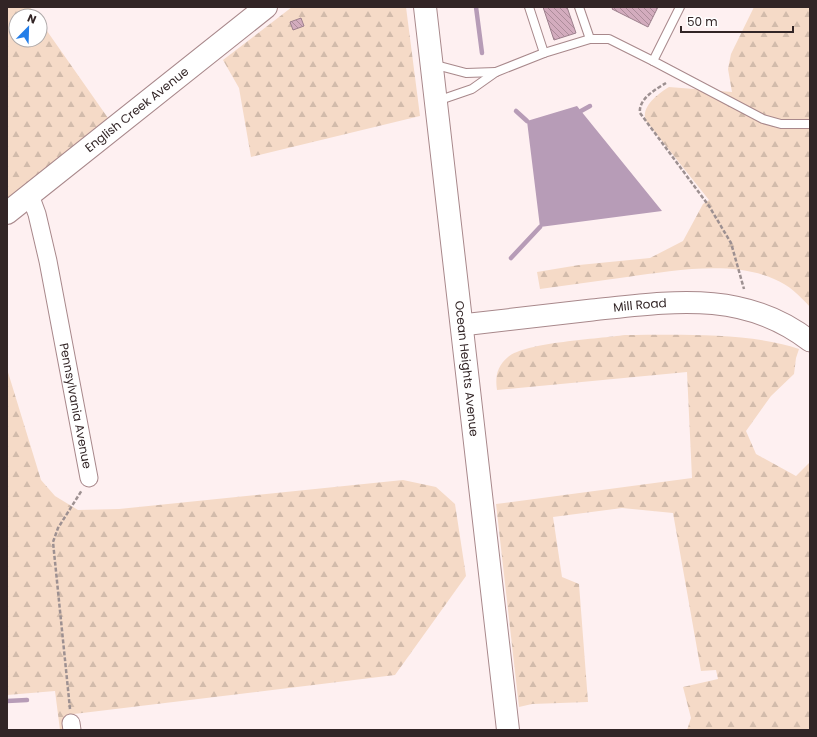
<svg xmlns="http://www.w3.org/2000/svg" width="817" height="737" font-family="Poppins,sans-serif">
	<defs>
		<pattern id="forest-firs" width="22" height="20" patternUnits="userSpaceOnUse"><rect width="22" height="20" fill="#f5dac7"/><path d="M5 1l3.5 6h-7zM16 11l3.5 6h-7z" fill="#d2bbab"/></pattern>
		<pattern id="building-back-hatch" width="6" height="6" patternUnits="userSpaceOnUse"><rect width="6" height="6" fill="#d3acbe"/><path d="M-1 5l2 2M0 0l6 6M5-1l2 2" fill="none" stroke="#ac8c9a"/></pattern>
	</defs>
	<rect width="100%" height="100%" fill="#fef0f1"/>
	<g fill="url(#forest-firs)">
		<polygon points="7,7 30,7 36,16 16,16 16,40 40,40 40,21 108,118 7,200"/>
		<polygon points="292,7 406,7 420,116 251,157 239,88 223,60"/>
		<path d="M754 7H810V307C799 295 789 285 774 279 731 260 673 271 627 277 598 281 569 285 540 289L537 272 579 265 650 258 683 241 703 204 709 200 646 121C640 107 659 93 669 87L732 92 728 69 731 54Z"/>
		<path d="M625 335C678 335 750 332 799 349L796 358 794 374 771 396 746 431 756 454 796 476 810 462V730H687L691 718 683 687 718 679 716 670 701 671 673 513 622 508 553 517 562 577 579 584 588 702 532 704 519 707 496 504 692 478 687 372 497 390C495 377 497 366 508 357 526 342 599 339 625 335Z"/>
		<polygon points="7,369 41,480 55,496 78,510 119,509 403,480 436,487 455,504 466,576 395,675 74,714 75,730 60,730 55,691 7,695"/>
	</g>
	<polygon fill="#b79cb7" points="577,106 581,111 662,211 540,227 527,121"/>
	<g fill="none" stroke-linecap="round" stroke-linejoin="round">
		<g stroke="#b79cb7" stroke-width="4.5">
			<polyline points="476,7 482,53"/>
			<polyline points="516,111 527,121"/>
			<polyline points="581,111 590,106"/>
			<polyline points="511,258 540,227"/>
			<polyline points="7,701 27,700"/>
		</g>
	</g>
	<g fill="url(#building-back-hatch)" stroke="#9d808d">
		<polygon points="543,7 567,7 576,33 554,40"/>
		<polygon points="613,7 658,7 648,27 612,9"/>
		<polygon points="301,18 304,26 293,30 290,22"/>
	</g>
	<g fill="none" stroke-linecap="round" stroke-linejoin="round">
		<defs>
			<g id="service">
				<polyline points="579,7 590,39"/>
				<polyline points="680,7 653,61 763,119 781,124 810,124"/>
				<polyline points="544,53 590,39 609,39 653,61"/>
				<polyline points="432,64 466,73 496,72"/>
				<polyline points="437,101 472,89 496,72 544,53 529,7"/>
			</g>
			<g id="minor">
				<path id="s1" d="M30 195 37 214 48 261 89 478"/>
				<polyline points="71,723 72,730"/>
			</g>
			<g id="tertiary">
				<path id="s2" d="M462 325C505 320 548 315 592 310 669 302 743 289 810 341"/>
			</g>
			<g id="secondary">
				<path id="s3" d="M425 7C454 248 479 489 508 730"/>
				<path id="s4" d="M7 213 266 7"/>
			</g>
		</defs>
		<use href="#service" stroke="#a8888b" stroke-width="10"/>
		<use href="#minor" stroke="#a8888b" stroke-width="19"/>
		<use href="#tertiary" stroke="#a8888b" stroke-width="23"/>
		<use href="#secondary" stroke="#a8888b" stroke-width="24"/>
		<g stroke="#9d9091" stroke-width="2.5" stroke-dasharray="4 2" stroke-linecap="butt">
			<path d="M666 83C656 89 638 99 640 113L709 206 731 243 744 289"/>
			<polyline points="70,709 53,542 58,528 82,490"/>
		</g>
		<use href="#service" stroke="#fff" stroke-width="8"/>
		<use href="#minor" stroke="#fff" stroke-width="17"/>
		<use href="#tertiary" stroke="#fff" stroke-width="21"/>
		<use href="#secondary" stroke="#fff" stroke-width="22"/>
	</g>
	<g text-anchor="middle" stroke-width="3" stroke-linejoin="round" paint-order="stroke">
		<g font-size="12" fill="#322526" stroke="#fff">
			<text dy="4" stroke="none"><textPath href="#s4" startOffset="166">English Creek Avenue</textPath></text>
			<text dy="4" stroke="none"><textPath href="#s2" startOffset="179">Mill Road</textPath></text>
			<text dy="4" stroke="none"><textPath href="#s3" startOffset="364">Ocean Heights Avenue</textPath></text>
			<text dy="4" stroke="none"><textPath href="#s1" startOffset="216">Pennsylvania Avenue</textPath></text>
		</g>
	</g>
	<rect width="817" height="737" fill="none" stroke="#322526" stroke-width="16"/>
	<g transform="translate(28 28) rotate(23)"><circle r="19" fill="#ffffff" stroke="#ada8a8"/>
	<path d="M0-3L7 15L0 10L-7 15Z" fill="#247ee8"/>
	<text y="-6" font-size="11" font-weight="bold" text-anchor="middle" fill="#322526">N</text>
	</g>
	<path d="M681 26v6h112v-6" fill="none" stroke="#322526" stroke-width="2"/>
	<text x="687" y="26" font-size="12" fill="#322526" stroke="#ffffff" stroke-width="3" paint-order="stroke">50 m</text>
</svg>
